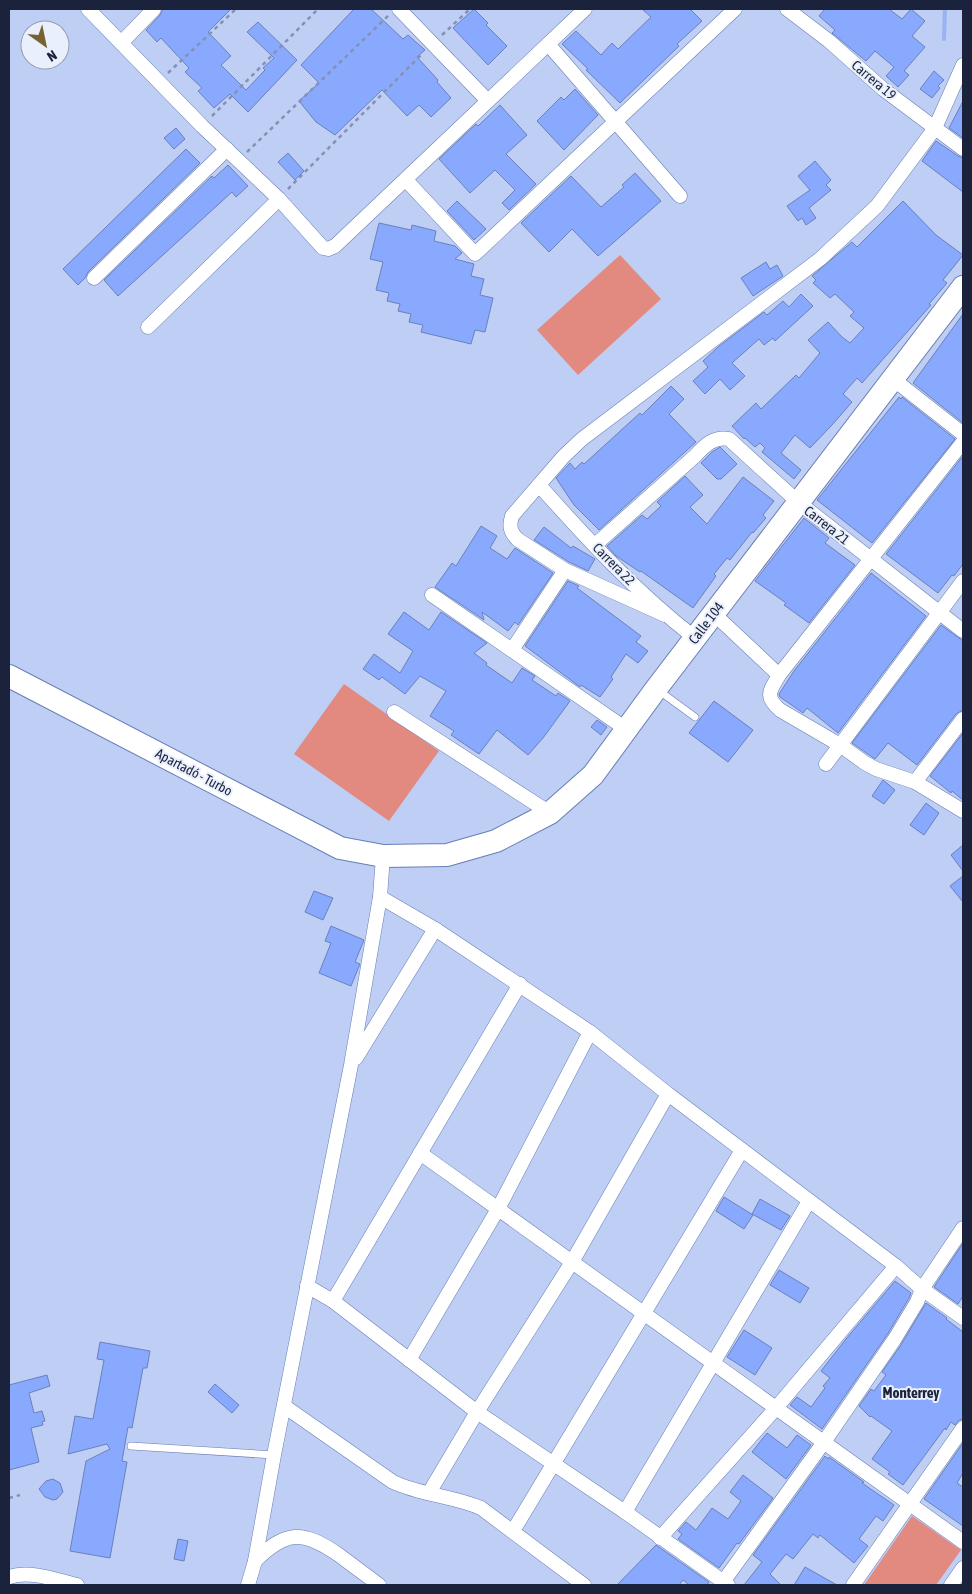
<svg xmlns="http://www.w3.org/2000/svg" width="972" height="1594" font-family="'Asap Condensed',sans-serif">
	<rect width="100%" height="100%" fill="#becef4"/>
	<g fill="#e38a80">
		<polygon points="620,255 661,299 578,375 537,330"/>
		<polygon points="344,684 439,751 389,821 294,754"/>
		<polygon points="912,1516 961,1550 936,1585 864,1585"/>
	</g>
	<g fill="none" stroke-linecap="round" stroke-linejoin="round">
		<polyline stroke="#98b2f2" stroke-width="4" points="944,39 945,9"/>
	</g>
	<g fill="#88a9fd" stroke="#6a81bb">
		<polygon points="163,9 231,9 208,32 231,56 221,65 246,90 265,70 263,68 274,58 247,32 258,22 297,60 248,112 230,94 214,108 198,91 202,88 185,72 189,68 161,38 157,42 146,30 160,15"/>
		<polygon points="354,9 371,9 403,39 408,35 425,50 417,57 438,80 437,82 451,98 431,117 419,105 407,116 382,90 335,135 316,122 299,101 319,83 301,65"/>
		<polygon points="474,9 488,23 486,25 507,46 488,65 453,28"/>
		<polygon points="642,9 690,9 702,21 677,44 679,46 620,103 586,70 588,69 562,44 576,31 601,55 612,43 618,49 651,17"/>
		<polygon points="825,9 889,9 902,19 911,9 925,21 912,36 925,47 904,71 909,75 898,87 886,76 894,67 875,51 866,61 832,33 835,30 819,16"/>
		<polygon points="934,71 944,80 938,86 940,88 932,98 920,89"/>
		<polygon points="575,89 598,115 564,150 537,121 561,97 564,100"/>
		<polygon points="963,101 963,138 949,128"/>
		<polygon points="500,105 527,135 506,154 536,184 509,210 502,203 515,190 495,170 470,193 439,159 476,124 478,126"/>
		<polygon points="176,128 185,139 174,149 164,138"/>
		<polygon points="936,141 958,156 963,158 963,192 922,161"/>
		<polygon points="186,149 200,163 88,272 85,278 78,285 63,269"/>
		<polygon points="288,153 304,171 295,180 278,162"/>
		<polygon points="815,161 831,180 826,185 831,190 809,208 816,218 806,225 802,218 798,221 787,206 810,190 798,176"/>
		<polygon points="228,165 248,186 236,197 232,192 118,296 104,280 212,176 214,178"/>
		<polygon points="635,173 661,201 598,256 572,229 549,252 521,223 571,176 601,207 624,187 622,185"/>
		<polygon points="457,201 486,229 474,240 447,211"/>
		<polygon points="903,201 936,235 963,255 943,280 947,283 929,304 931,305 862,383 857,378 843,394 852,402 832,425 810,448 795,435 781,453 801,470 794,479 762,452 765,448 760,443 755,447 745,438 744,439 732,426 756,403 761,409 796,375 799,378 820,353 808,340 828,322 842,337 850,343 864,328 850,316 854,312 835,294 830,298 813,283 816,280 812,276 852,242 857,247"/>
		<polygon points="379,223 411,230 412,225 436,231 434,241 455,246 462,253 455,259 474,264 471,276 484,279 480,295 493,298 485,332 475,330 471,344 421,332 423,325 409,322 411,314 398,311 400,304 387,301 389,293 376,290 383,262 370,259"/>
		<polygon points="766,262 770,269 777,265 783,276 753,296 741,278"/>
		<polygon points="801,294 813,306 775,341 773,338 764,345 759,339 732,363 745,376 730,390 720,379 705,394 693,381 708,367 703,361 718,347 764,312 767,315 783,301 789,307"/>
		<polygon points="963,314 963,423 913,383"/>
		<polygon points="671,386 684,399 669,414 696,442 599,530 574,505 556,478 570,463 575,469 582,462 584,464 640,413 642,415"/>
		<polygon points="899,397 901,399 902,397 955,439 872,543 817,500"/>
		<polygon points="720,447 737,464 721,479 717,479 701,463 712,452"/>
		<polygon points="963,456 963,564 954,576 952,575 938,593 886,554"/>
		<polygon points="685,476 703,495 690,507 707,524 743,477 774,501 763,515 766,518 753,533 752,532 730,560 727,558 714,574 716,576 693,608 641,571 640,572 616,556 607,546 642,515 647,519 661,506 657,502"/>
		<polygon points="804,518 829,538 825,543 855,565 809,623 784,605 786,603 755,581"/>
		<polygon points="481,526 497,536 490,548 507,559 515,548 553,573 518,625 515,622 508,631 482,612 484,620 435,587 452,563 456,566"/>
		<polygon points="544,527 571,548 573,546 595,559 588,571 569,562 534,540"/>
		<polygon points="871,573 926,616 838,733 807,708 803,713 780,697 779,694 794,671"/>
		<polygon points="568,581 579,586 577,588 641,636 636,642 648,651 638,663 626,654 611,677 613,679 600,697 581,685 580,687 525,646"/>
		<polygon points="404,612 429,630 441,612 487,643 474,653 487,663 486,665 512,683 522,668 535,676 532,680 556,696 558,693 570,701 543,738 528,755 497,730 479,754 451,735 454,731 430,716 446,691 420,676 405,694 382,677 379,680 363,669 374,654 400,673 413,651 388,634"/>
		<polygon points="941,625 963,641 963,710 956,714 917,765 888,743 875,759 852,743"/>
		<polygon points="714,701 753,730 728,762 689,733"/>
		<polygon points="597,720 607,727 601,735 591,727"/>
		<polygon points="963,733 963,800 952,791 951,793 930,776"/>
		<polygon points="883,780 895,790 884,804 872,796"/>
		<polygon points="926,803 939,813 924,835 910,825"/>
		<polygon points="963,845 963,871 951,855"/>
		<polygon points="963,876 963,902 950,886"/>
		<polygon points="314,891 333,898 323,920 305,912"/>
		<polygon points="331,926 364,940 355,962 360,964 351,986 319,973 331,943 325,941"/>
		<polygon points="724,1197 753,1215 744,1229 716,1211"/>
		<polygon points="760,1199 790,1216 781,1230 752,1214"/>
		<polygon points="963,1243 963,1296 958,1304 934,1287"/>
		<polygon points="779,1270 809,1288 800,1303 770,1285"/>
		<polygon points="895,1281 911,1293 909,1298 887,1335 822,1429 790,1405 797,1397 811,1407 825,1388 823,1386 830,1378 821,1371 846,1339"/>
		<polygon points="926,1303 947,1318 946,1319 963,1332 963,1419 959,1420 955,1425 951,1422 946,1430 945,1428 903,1485 888,1474 890,1472 872,1459 892,1431 871,1416 870,1417 859,1406 871,1389 874,1391 886,1375 882,1372 901,1345"/>
		<polygon points="744,1330 772,1348 755,1375 727,1357"/>
		<polygon points="100,1342 150,1351 147,1368 143,1368 132,1428 128,1427 122,1461 127,1462 110,1558 70,1551 86,1461 110,1449 107,1444 68,1454 75,1416 93,1419 104,1360 97,1359"/>
		<polygon points="47,1375 50,1386 29,1393 34,1413 42,1411 45,1421 42,1422 43,1425 31,1428 39,1462 9,1470 9,1385"/>
		<polygon points="215,1384 239,1405 232,1413 208,1392"/>
		<polygon points="767,1433 787,1448 797,1435 811,1445 786,1479 752,1452"/>
		<polygon points="963,1443 963,1473 957,1483 963,1487 963,1526 924,1499"/>
		<polygon points="825,1456 828,1459 829,1457 864,1482 862,1483 894,1505 883,1521 876,1516 859,1539 868,1546 854,1563 820,1535 818,1538 813,1534 793,1559 786,1554 770,1574 781,1585 744,1585 762,1562 753,1555"/>
		<polygon points="743,1475 773,1498 739,1544 737,1543 719,1568 678,1539 682,1534 678,1531 686,1522 696,1530 712,1508 728,1519 741,1501 730,1492"/>
		<polygon points="53,1479 60,1483 63,1492 57,1499 53,1500 45,1497 39,1489 46,1481"/>
		<polygon points="178,1539 188,1541 184,1561 174,1559"/>
		<polygon points="656,1545 709,1582 707,1585 689,1585 683,1580 679,1585 617,1585"/>
		<polygon points="805,1567 837,1585 794,1585"/>
	</g>
	<g fill="none" stroke-linecap="round" stroke-linejoin="round">
		<defs>
			<g id="lane">
				<polyline points="658,690 695,717"/>
				<polyline points="131,1446 274,1455"/>
			</g>
			<g id="street">
				<polyline points="88,9 202,126 279,199 323,248 328,249 335,246 585,9"/>
				<polyline points="399,9 488,101"/>
				<polyline points="787,9 829,41 883,89 963,149"/>
				<polyline points="121,43 154,9"/>
				<polyline points="548,44 680,196"/>
				<polyline points="406,180 475,254 735,9"/>
				<polyline points="94,278 227,149"/>
				<polyline points="148,327 279,199"/>
				<polyline points="893,379 963,434"/>
				<path d="M963 442 779 675C770 691 764 696 780 710L840 745 865 763 876 769 915 782 963 811"/>
				<path d="M539 485C587 539 637 593 695 638"/>
				<path d="M595 545 695 456C705 445 714 436 729 439L798 502 963 631"/>
				<polyline points="432,595 626,729"/>
				<polyline points="713,613 779,675"/>
				<path d="M665 615 565 570 517 539C510 531 509 526 512 516L563 457 582 439 820 259 877 206 935 128 963 65"/>
				<polyline points="512,650 565,570"/>
				<polyline points="394,712 550,813"/>
				<polyline points="826,764 963,581"/>
				<polyline points="915,782 963,719"/>
				<polyline points="380,897 435,929 590,1032 668,1094 896,1266 922,1289 963,1318"/>
				<polyline points="356,1058 435,929"/>
				<polyline points="420,1153 963,1542"/>
				<polyline points="307,1286 333,1301 477,1412 625,1512 728,1585"/>
				<polyline points="333,1301 520,984"/>
				<polyline points="409,1360 498,1209 590,1032"/>
				<path d="M284 1406 393 1482C421 1495 453 1496 481 1508L584 1585"/>
				<polyline points="429,1493 477,1412 572,1262 668,1094"/>
				<polyline points="625,1512 809,1201"/>
				<polyline points="513,1531 742,1150"/>
				<polyline points="660,1538 776,1408 896,1266"/>
				<path d="M255 1561C286 1530 303 1530 339 1555 352 1565 366 1575 379 1585"/>
				<path d="M9 1577C31 1570 56 1580 77 1585"/>
				<polyline points="723,1582 824,1442 894,1340 917,1302 922,1289 963,1228"/>
				<polyline points="248,1585 255,1561 274,1455 351,1065 380,897 383,856"/>
				<polyline points="853,1585 963,1428"/>
				<polyline points="951,1585 963,1568"/>
			</g>
			<polyline id="primary" points="9,676 340,848 383,856 447,855 496,841 550,813 593,775 656,689 963,287"/>
		</defs>
		<use href="#lane" stroke="#677eb7" stroke-width="8"/>
		<use href="#street" stroke="#677eb7" stroke-width="15"/>
		<use href="#primary" stroke="#677eb7" stroke-width="24"/>
		<g stroke="#8491b2" stroke-width="2.5" stroke-dasharray="4 4" stroke-linecap="butt">
			<polyline points="442,35 470,9"/>
			<polyline points="168,73 236,9"/>
			<polyline points="212,116 318,9"/>
			<polyline points="247,152 389,15"/>
			<polyline points="288,189 423,53"/>
			<polyline points="9,1498 20,1495"/>
		</g>
		<use href="#lane" stroke="#fff" stroke-width="7"/>
		<use href="#street" stroke="#fff" stroke-width="14"/>
		<use href="#primary" stroke="#fff" stroke-width="22"/>
	</g>
	<g text-anchor="middle" stroke-width="4" stroke-linejoin="round" paint-order="stroke">
		<g font-size="14" fill="#1a233b" stroke="#e9effc">
			<text transform="translate(874 80) rotate(40)" y="5">Carrera 19</text>
			<text transform="translate(827 525) rotate(38)" y="5">Carrera 21</text>
			<text transform="translate(614 564) rotate(45)" y="5">Carrera 22</text>
			<text transform="translate(706 623) rotate(-53)" y="5">Calle 104</text>
			<text transform="translate(194 772) rotate(28)" y="5">Apartadó - Turbo</text>
		</g>
		<g font-size="15" font-weight="bold" fill="#1a233b" stroke="#e9effc">
			<text x="911" y="1398">Monterrey</text>
		</g>
	</g>
	<rect width="972" height="1594" fill="none" stroke="#1a233b" stroke-width="20"/>
	<g transform="translate(45 45) rotate(147)"><circle r="24" fill="#e9effc" stroke="#969daf"/>
	<path d="M0-4L9 19L0 12L-9 19Z" fill="#776332"/>
	<text y="-8" font-size="14" font-weight="bold" text-anchor="middle" fill="#1a233b">N</text>
	</g>
</svg>
